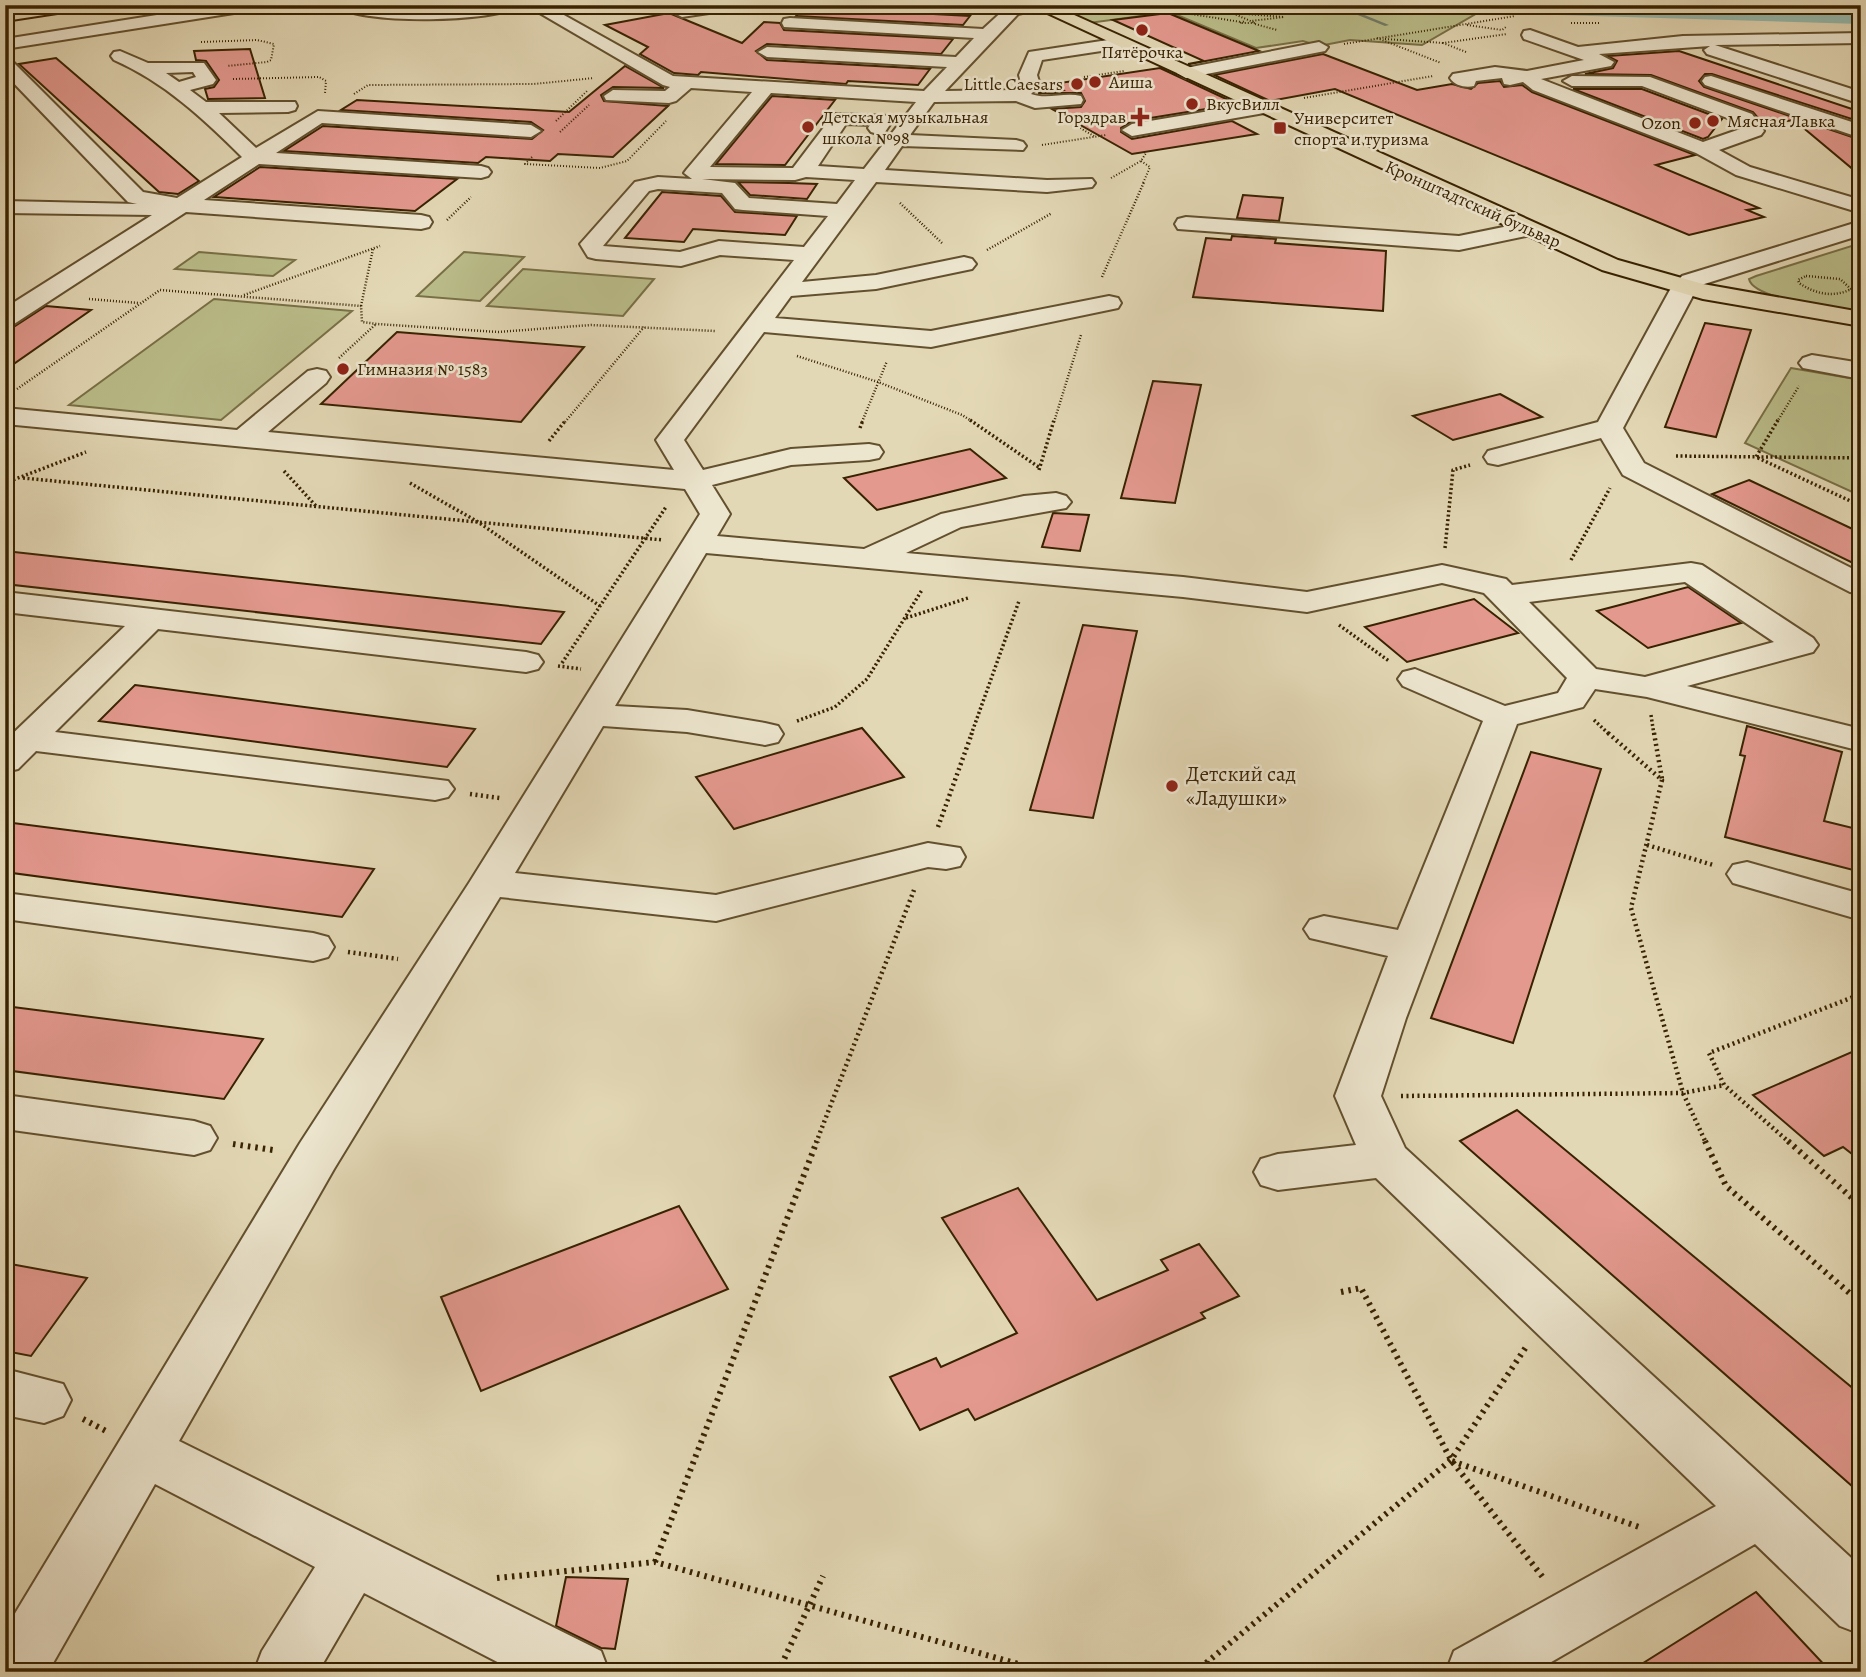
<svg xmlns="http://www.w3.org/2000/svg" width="1866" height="1677" font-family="Alegreya,serif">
	<rect width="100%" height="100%" fill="#e3d8b5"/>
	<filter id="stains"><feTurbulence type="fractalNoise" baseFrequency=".00286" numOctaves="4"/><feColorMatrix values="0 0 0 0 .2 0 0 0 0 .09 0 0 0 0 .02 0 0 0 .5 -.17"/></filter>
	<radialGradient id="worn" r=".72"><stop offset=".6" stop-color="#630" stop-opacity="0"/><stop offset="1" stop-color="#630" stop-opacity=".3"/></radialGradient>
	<g fill="#babd8a" stroke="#797046" stroke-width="2">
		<polygon points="1052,5 1476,5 1479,12 1422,45 1350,40 1319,46 1303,41 1256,48 1170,12 1089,23"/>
		<path d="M1861 243V313C1839 309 1753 300 1749 279L1756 276Z"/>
		<polygon points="199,252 295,260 273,276 175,269"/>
		<polygon points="464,252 524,257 480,301 417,296"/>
		<polygon points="523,269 654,279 623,316 487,306"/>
		<polygon points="214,299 352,311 221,420 69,405"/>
		<polygon points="1791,368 1861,380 1861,496 1745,443"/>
	</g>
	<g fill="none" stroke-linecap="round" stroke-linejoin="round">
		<g fill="#707d69" fill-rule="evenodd">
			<polygon points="1084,5 1089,5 1082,12 1078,12"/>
			<polygon points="1333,5 1340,5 1389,25 1385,26"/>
		</g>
		<polygon fill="#95baae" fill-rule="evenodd" points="1384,5 1563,5 1861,14 1861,24 1392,10"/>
	</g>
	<g fill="#e4998f" stroke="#382201" stroke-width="2">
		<polygon points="804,7 970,16 963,25 796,16"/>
		<polygon points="669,13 742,43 764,22 780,23 784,30 953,39 941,54 767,44 756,51 767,60 930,69 918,85 848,81 846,84 701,72 698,75 674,73 640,54 648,47 605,25"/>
		<polygon points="1168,13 1259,51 1190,64 1188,64 1204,61 1113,20"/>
		<polygon points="250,49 265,98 208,99 205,89 214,87 219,80 206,61 196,60 194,51"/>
		<polygon points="1679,51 1861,112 1861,122 1712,74 1705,74 1699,81 1704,87 1861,140 1861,176 1794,120 1773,123 1758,118 1753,112 1651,75 1585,74 1613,68 1617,61 1608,56"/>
		<polygon points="1323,54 1417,90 1452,84 1471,89 1478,83 1500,81 1504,87 1522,85 1532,92 1695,155 1656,165 1759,208 1747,210 1764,217 1689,235 1335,89 1270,101 1214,75"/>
		<polygon points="56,58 162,149 199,181 178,194 159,192 19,64"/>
		<polygon points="625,66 664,88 613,87 601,95 604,101 668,106 613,157 558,154 550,161 486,157 478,163 284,151 323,126 532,139 543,130 531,122 341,110 357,100 569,112"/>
		<polygon points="1160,68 1237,104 1132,121 1121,128 1121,132 1132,139 1232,121 1257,134 1132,154 1052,109 1081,107 1085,101 1081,93 1038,93 1063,90 1053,84"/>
		<polygon points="1573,89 1642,89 1722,119 1708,137 1703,139"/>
		<polygon points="772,96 835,100 785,165 716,164"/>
		<polygon points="260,167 457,179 415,211 214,197"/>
		<polygon points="738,182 789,183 817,184 807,199 750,195"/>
		<polygon points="662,192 721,196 735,212 797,216 785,235 693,229 684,242 625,238"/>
		<polygon points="1243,195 1283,198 1279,221 1237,218"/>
		<polygon points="1232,236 1276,239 1275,243 1386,251 1383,311 1193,297 1206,238 1231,240"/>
		<polygon points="46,306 91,310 5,370 5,328 15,326"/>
		<polygon points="1705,323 1751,330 1716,437 1665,427"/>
		<polygon points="397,332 584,347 521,422 321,404"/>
		<polygon points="1153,381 1201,385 1175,503 1121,498"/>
		<polygon points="1500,394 1542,417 1453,440 1413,416"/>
		<polygon points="970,449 1006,478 877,510 844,478"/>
		<polygon points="1749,480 1861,533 1861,567 1712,494"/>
		<polygon points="1053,513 1089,515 1080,551 1042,547"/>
		<polygon points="5,551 564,612 541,644 5,584"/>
		<polygon points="1688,587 1741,623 1648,648 1597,611"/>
		<polygon points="1474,599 1518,633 1407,662 1365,627"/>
		<polygon points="1083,625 1137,631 1093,818 1030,810"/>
		<polygon points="135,685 475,729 447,767 99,721"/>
		<polygon points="1747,726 1842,752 1824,821 1861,830 1861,872 1725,837 1745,756 1740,755"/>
		<polygon points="862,728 904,777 734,829 696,777"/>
		<polygon points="1531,752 1601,769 1513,1043 1431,1018"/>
		<polygon points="5,822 374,869 342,917 5,872"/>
		<polygon points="5,1006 263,1039 224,1099 5,1070"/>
		<polygon points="1861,1048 1861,1161 1843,1147 1824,1156 1753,1095"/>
		<polygon points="1517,1110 1861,1395 1861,1494 1460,1141"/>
		<polygon points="1018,1188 1097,1300 1168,1270 1161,1260 1199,1244 1239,1296 1201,1313 1205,1318 975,1420 968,1409 920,1430 890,1377 936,1358 941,1367 1017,1333 942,1218"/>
		<polygon points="679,1206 728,1289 481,1391 441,1297"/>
		<polygon points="5,1263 87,1278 31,1356 5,1351"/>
		<polygon points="566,1577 628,1579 615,1649 601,1648 556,1626"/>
		<polygon points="1756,1592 1831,1672 1629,1672"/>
	</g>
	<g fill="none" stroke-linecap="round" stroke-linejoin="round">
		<defs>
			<g id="minor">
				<polygon points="220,5 261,5 253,10 5,49 5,39"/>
				<path d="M335 5 402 10 519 5C500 23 355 25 335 5Z"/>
				<path d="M526 5H546L673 76 924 91 947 67 767 57 758 52 767 47 956 57 974 38 784 27 782 23 784 19 790 18 983 29 1007 7 1046 5 1044 8 1018 14 945 91 1013 90 1021 83 1019 75 1029 52 1121 38 1130 43 1121 48 1042 60 1037 75 1040 85 1031 94C1047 100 1064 92 1081 96L1083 100 1081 104 1035 108 1016 101 934 102 910 135 1016 140 1023 142 1026 146 1023 150 902 146 885 170 1047 180 1092 179 1095 183 1092 187 1047 192 876 182 802 282 876 275 964 257 972 259 976 264 972 269 876 289 791 296 775 318 931 331 1109 296 1118 298 1121 303 1118 308 931 347 764 332 684 440 703 470 791 449 869 444 879 446 883 452 879 458 869 460 791 465 712 485 730 514 717 536 864 549 941 514 1024 496 1056 493 1066 496 1071 502 1066 508 961 527 906 553 1183 577 1307 592 1442 565 1506 579 1512 585 1691 563 1702 565 1813 638 1818 645 1813 652 1687 686 1861 729V751L1647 697 1595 689 1583 707 1517 724 1406 1018 1381 1096 1405 1148 1861 1567V1634L1840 1626 1755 1544 1534 1672H1446L1454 1651 1716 1506 1376 1178 1278 1190 1261 1185 1254 1172 1261 1159 1278 1154 1356 1145 1335 1096 1388 956 1310 938 1304 929 1310 920 1324 916 1398 930 1483 721 1403 686 1398 679 1403 672 1415 669 1505 706 1558 693 1567 678 1484 593 1442 583 1307 612 1183 597 706 553 615 706 687 710 765 723 778 726 783 734 778 742 765 745 687 732 603 726 515 873 716 895 928 843 960 848 965 857 960 866 946 869 928 867 716 921 500 897 334 1169 179 1441 601 1651 609 1672H517L364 1593 318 1672H254L262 1651 315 1567 155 1484 48 1672H5V1630L300 1143 469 883 700 514 685 489 5 424V408L237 430 308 371 317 369 326 371 330 377 326 383 268 432 674 470 656 440 794 260 720 255 681 266 596 259 588 257 580 244 635 182 658 177 692 179 684 173 687 169 752 92 691 88 676 101 669 103 606 100 604 96 613 90 665 91 670 87 663 85ZM771 93 916 102 864 169 818 166 846 124 870 125 868 128 871 132 878 134 885 132 893 120 890 116 834 114 793 168 710 167ZM806 177 855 180 837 204 749 198 735 183 702 179 795 180ZM658 189 722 193 735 209 743 210 828 216 804 247 719 241 680 252 603 246 649 191ZM1685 582 1774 642 1645 677 1596 669 1529 602Z"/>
				<polygon points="659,5 737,5 729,10 682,17"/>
				<path d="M1530 30 1578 47 1683 36 1861 33V43L1715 45 1861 92V104L1707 54 1704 50 1710 46 1599 54 1614 62 1611 66 1541 79 1703 142 1743 128 1738 122 1642 86H1572L1563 81 1572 76 1650 77 1752 114 1764 131 1761 135 1719 150 1750 167 1861 200V213L1736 175 1696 153 1533 90 1523 82 1510 85 1504 84 1502 78 1476 81 1474 86C1466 88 1455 86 1450 78L1453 74 1495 67 1527 71 1584 60 1524 39 1522 35 1524 31Z"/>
				<polygon points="1319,42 1328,47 1325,51 1186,78 1177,73 1186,68"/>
				<path d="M120 51 148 63H204L216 80 213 84 190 90 206 102H295L297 106 295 110 288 112 219 113 256 148 318 111 531 125 541 131 531 137 322 123 276 153 481 166 488 168 491 172 488 176 481 178 259 164 204 200 421 215 429 217 432 222 429 227 421 229 186 212 14 324 5 326V308L152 215 5 213V201L137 204 128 202 5 74V59L11 60 143 192 177 198 242 157C203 118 164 82 114 60L111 56 114 52ZM193 72 196 77 179 82 166 73Z"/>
				<polygon points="1711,76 1861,125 1861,138 1705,85 1702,81 1705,77"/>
				<polygon points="1263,102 1272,108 1270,112 1132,136 1122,130 1132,124"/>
				<polygon points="1186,217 1459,236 1528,222 1536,224 1539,229 1536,234 1459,250 1178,229 1175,224 1178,219"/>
				<polygon points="1861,221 1861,235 1698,286 1623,428 1644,463 1861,573 1861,594 1850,592 1623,475 1601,438 1498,465 1488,463 1484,457 1488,451 1598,422 1671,288 1682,276"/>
				<polygon points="1812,355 1861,363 1861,379 1803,368 1799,363 1803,358"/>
				<polygon points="5,592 526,652 538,655 543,662 538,669 526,672 158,629 55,732 448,781 454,789 448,797 435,800 36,751 18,769 5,772 5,741 125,626 5,612"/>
				<polygon points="1747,862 1861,894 1861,920 1733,883 1727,874 1733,865"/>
				<polygon points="5,893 313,933 328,937 334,947 328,957 313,961 5,919"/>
				<polygon points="5,1095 194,1121 210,1126 217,1138 210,1150 194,1155 5,1129"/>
				<polygon points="5,1369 63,1384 71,1400 63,1416 44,1423 5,1415"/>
			</g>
			<g id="major">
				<polygon points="44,5 85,5 77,10 5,21 5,11"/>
				<polygon points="1030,5 1052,5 1618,260 1703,284 1861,312 1861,326 1703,299 1602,270"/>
			</g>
		</defs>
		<use href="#minor" stroke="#63502e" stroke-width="4"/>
		<use href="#major" stroke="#382201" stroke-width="4"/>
		<g stroke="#382201" stroke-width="2" stroke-dasharray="1 2" stroke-linecap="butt">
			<polyline points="1214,5 1255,23 1240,23 1245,21"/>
			<polyline points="1716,5 1861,8"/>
			<polyline points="1117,12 1160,9 1241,22"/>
			<polyline points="1234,13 1284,17 1251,21"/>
			<polyline points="1571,23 1601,23"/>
			<polyline points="1255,24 1277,30"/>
			<polyline points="1467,25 1502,30 1506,27"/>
			<polyline points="1377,38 1441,63"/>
			<polyline points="1385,39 1443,43"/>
			<polyline points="201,42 257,40 274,44 271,60 267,62 227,66"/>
			<polyline points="1344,44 1515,16"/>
			<polyline points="1466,52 1443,43 1507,34"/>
			<polyline points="1084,77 1124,71"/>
			<polyline points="233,79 319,77 326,81 325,93"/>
			<polyline points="354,94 368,85 534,84 594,78"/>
			<polyline points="1304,98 1433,76"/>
			<polyline points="556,121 587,91"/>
			<polyline points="1075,125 1094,136"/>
			<polyline points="560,132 589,105"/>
			<polyline points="1042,145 1106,135"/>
			<polyline points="532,157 525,164 600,168 627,161 666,121"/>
			<polyline points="1141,161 1150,167 1143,183"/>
			<polyline points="1111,178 1141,161 1146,153"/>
		</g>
		<g stroke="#382201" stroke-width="2.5" stroke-dasharray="1 2" stroke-linecap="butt">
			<polyline points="900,203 942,243"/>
			<polyline points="447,220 471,197"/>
			<polyline points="987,250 1052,213"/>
			<path d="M1806 276 1840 279 1851 289C1834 298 1815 294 1799 283L1798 280Z"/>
			<polyline points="1102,277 1144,182"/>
			<polyline points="244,295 380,246"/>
			<polyline points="89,299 139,303"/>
			<polyline points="361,306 373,249"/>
			<polyline points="797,356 878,382 962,415 973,422"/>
			<polyline points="339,358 376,324"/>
			<polyline points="17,389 160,290 361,306 362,322 377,324 498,332 591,325 715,331"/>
			<polyline points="565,422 644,327"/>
			<polyline points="862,422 887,361"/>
			<polyline points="1054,422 1081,335"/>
			<polyline points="1777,422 1799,386"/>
		</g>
		<g stroke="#382201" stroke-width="3.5" stroke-dasharray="2 2.5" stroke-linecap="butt">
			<polyline points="970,420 1040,468"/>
			<polyline points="1778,420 1756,457 1861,506"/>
			<polyline points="860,428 863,420"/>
			<polyline points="549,441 566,420"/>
			<polyline points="1676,456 1861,458"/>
			<polyline points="1039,470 1054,420"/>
			<polyline points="284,471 316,506"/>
			<polyline points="23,478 663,540"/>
			<polyline points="5,483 86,452"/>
			<polyline points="410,483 478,522 600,606"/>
			<polyline points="1445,548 1453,470 1470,465"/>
			<polyline points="1571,560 1610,488"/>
			<polyline points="906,618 968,598"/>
			<polyline points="1339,625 1389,661"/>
			<polyline points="562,663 666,507"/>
			<polyline points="558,666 581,669"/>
			<polyline points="1651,715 1654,735"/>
			<polyline points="1594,720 1610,735"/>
			<polyline points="797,721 835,707 867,679 922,590"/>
			<polyline points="971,735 1019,601"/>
		</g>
		<g stroke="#382201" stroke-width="4.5" stroke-dasharray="2 3.5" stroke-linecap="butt">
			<polyline points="1608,733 1662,780 1631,908 1683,1093 1706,1143"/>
			<polyline points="1654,733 1662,779"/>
			<polyline points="470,794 500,798"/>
			<polyline points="938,827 972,733"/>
			<polyline points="1647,845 1713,865"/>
			<polyline points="348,952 398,959"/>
			<polyline points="1401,1096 1683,1093 1724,1085"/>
			<polyline points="816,1143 914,890"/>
			<polyline points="1790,1143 1724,1085 1709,1053 1861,994"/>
		</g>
		<g stroke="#382201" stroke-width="6" stroke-dasharray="2.5 5" stroke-linecap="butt">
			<polyline points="1705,1141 1726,1186 1861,1303"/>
			<polyline points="1788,1141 1861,1206"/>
			<polyline points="233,1144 273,1150"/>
			<polyline points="1341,1292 1361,1288 1451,1460 1545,1580"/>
			<polyline points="83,1419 106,1431"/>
			<polyline points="1452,1461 1639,1527"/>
			<polyline points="655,1562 817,1141"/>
			<polyline points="497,1578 655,1562 1047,1672"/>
			<polyline points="1206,1663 1451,1460 1526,1347"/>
			<polyline points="778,1672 823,1576"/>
			<polyline points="1186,1672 1206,1663 1227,1672"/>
		</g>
		<use href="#minor" fill="#ede6cf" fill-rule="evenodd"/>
		<use href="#major" fill="#e3d8b5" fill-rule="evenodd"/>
	</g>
	<g fill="#8f2418" stroke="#ede6cf" stroke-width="2.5">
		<circle cx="1142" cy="30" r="7"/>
		<circle cx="1095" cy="82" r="7"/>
		<circle cx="1077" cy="84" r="7"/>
		<circle cx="1192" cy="104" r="7"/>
		<path d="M1136.5 106.5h7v7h7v7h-7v7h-7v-7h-7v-7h7z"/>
		<circle cx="1713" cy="121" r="7"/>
		<circle cx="1695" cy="123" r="7"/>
		<circle cx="808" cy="127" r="7"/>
		<rect x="1273" y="121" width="14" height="14" rx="3.5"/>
		<circle cx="343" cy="369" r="7"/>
		<circle cx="1172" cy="786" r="7"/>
	</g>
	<g text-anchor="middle" stroke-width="5" stroke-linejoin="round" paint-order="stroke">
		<g font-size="18" fill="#382201" stroke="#ede6cf" text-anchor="start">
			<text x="1142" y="58" text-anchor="middle">Пятёрочка</text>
			<text x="1109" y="88">Аиша</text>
			<text x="1063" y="90" text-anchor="end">Little Caesars</text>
			<text x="1206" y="110">ВкусВилл</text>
			<text x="822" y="123">Детская музыкальная<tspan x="822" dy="21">школа №98</tspan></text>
			<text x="1126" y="123" text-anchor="end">Горздрав</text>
			<text x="1294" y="124">Университет<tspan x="1294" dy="21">спорта и туризма</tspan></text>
			<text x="1727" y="127">Мясная Лавка</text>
			<text x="1681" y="129" text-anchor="end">Ozon</text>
			<text x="357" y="375">Гимназия № 1583</text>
		</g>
		<g font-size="18" fill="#382201" stroke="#ede6cf">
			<text transform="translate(1473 204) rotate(24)" y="6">Кронштадтский бульвар</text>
		</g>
		<g font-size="21" fill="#382201" stroke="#ede6cf" text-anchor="start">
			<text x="1186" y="781">Детский сад<tspan x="1186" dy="24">«Ладушки»</tspan></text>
		</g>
	</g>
	<rect width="1866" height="1677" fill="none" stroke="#e3d8b5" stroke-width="28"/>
	<rect x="7" y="7" width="1852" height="1663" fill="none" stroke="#382201" stroke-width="3.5"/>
	<rect x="14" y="14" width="1838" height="1649" fill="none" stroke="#382201" stroke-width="2"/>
	<rect width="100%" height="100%" filter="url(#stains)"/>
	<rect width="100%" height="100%" fill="url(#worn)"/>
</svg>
